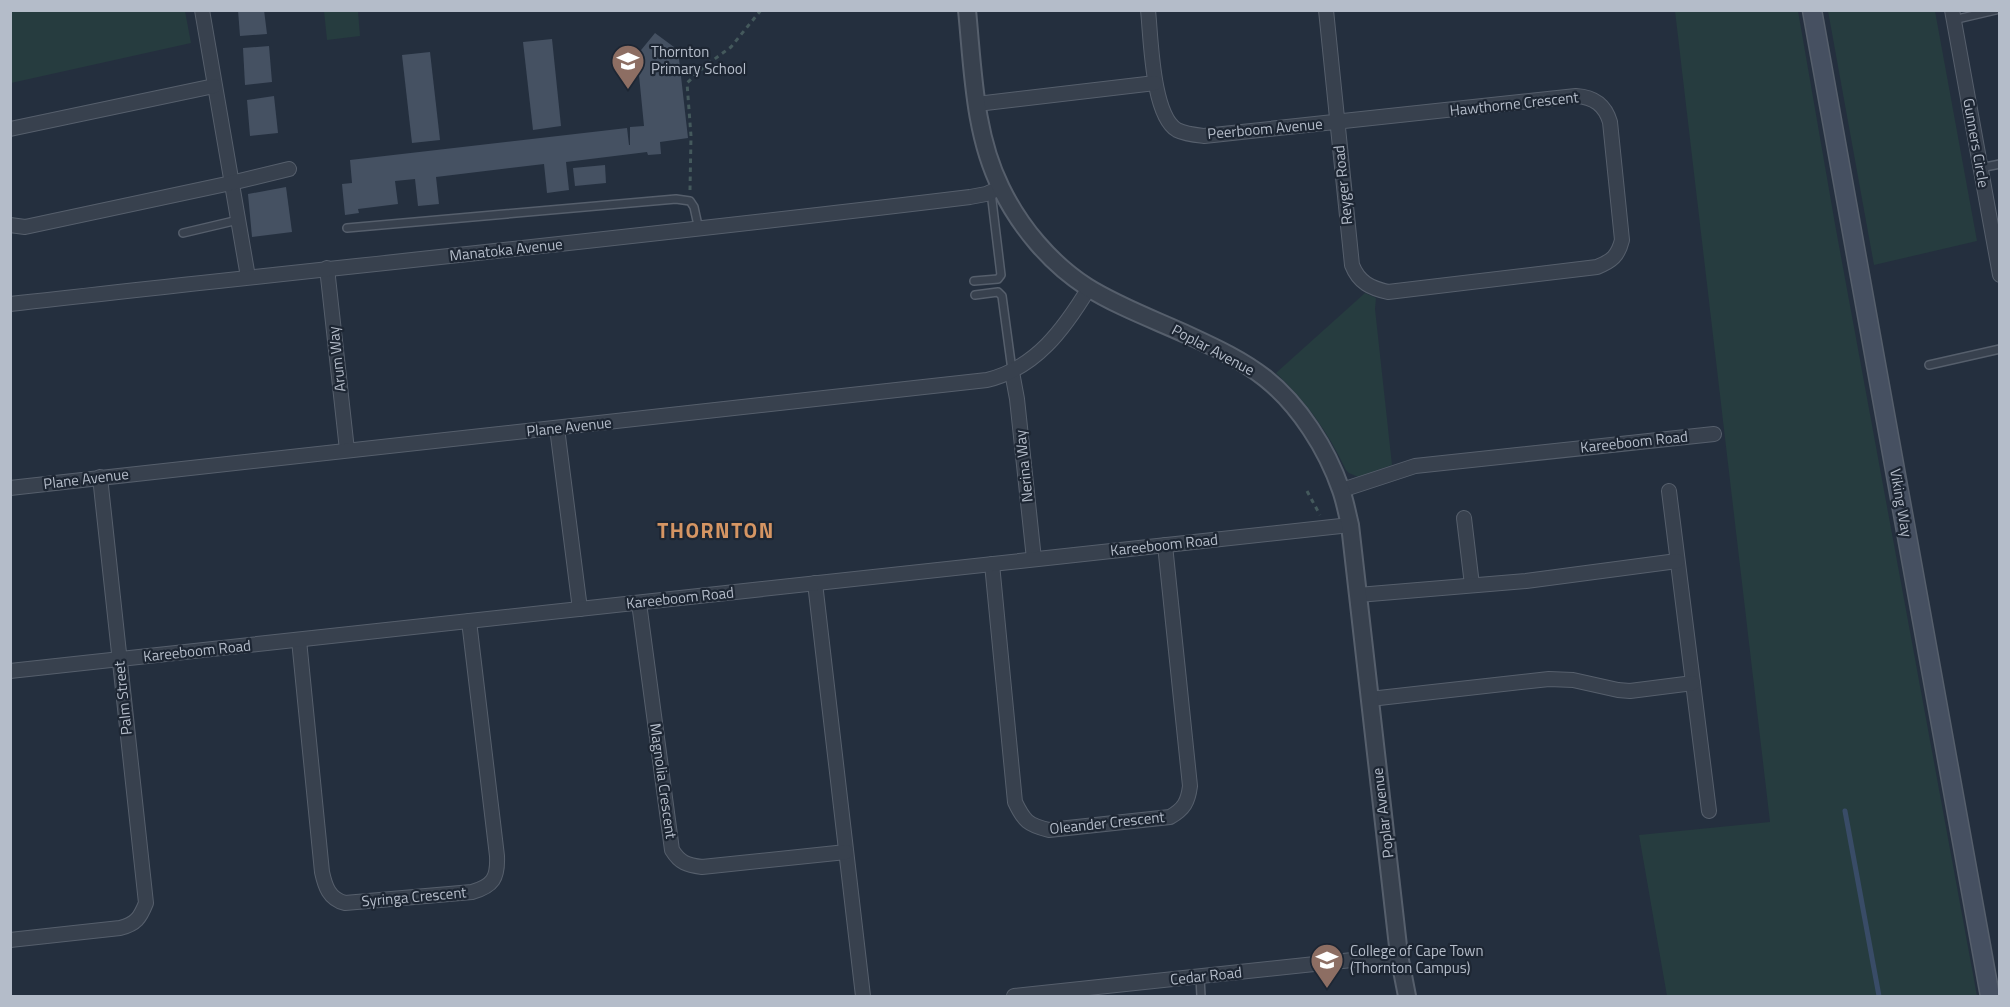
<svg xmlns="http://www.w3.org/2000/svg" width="2010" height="1007" font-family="'Titillium Web',sans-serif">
	<rect width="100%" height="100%" fill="#242f3e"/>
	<g fill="#263c3f">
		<polygon points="10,11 185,11 191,43 11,83"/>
		<polygon points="324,11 358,11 360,36 327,40"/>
		<polygon points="1675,11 1798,11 1835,224 1977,996 1667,996 1639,835 1770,822"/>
		<polygon points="1828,11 1935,11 1977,241 1874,265"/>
		<path d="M1365 293 1376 298 1375 309 1392 465 1358 477 1349 473 1346 470C1328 432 1306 401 1276 373Z"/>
	</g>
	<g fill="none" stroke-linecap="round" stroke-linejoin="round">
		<polyline stroke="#394c67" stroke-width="5" points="1845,811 1879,996"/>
	</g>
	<g fill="#455162">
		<polygon points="238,10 264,10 267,34 240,36"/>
		<polygon points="655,33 678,50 688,138 660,142 661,154 648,155 647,152 566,162 569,190 547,193 544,164 436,177 439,204 418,206 415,179 395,181 398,204 358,209 359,213 345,215 342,184 352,183 350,160 627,128 629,145 630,145 630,127 644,126 637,55"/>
		<polygon points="552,39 561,126 533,130 523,42"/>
		<polygon points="269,46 272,82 245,85 243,48"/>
		<polygon points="430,52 440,140 412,143 402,55"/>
		<polygon points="274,96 278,133 250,136 247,100"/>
		<polygon points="605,165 606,183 575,186 573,168"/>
		<polygon points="286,187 292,232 252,237 248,194"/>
	</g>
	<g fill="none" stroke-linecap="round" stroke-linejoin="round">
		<defs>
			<g id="service">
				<polyline points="1953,20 1996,10"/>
				<polyline points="1980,168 2000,164"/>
				<polyline points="347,228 676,199 690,201 694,207 699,230"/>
				<polyline points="183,233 238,220"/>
				<polyline points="974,281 998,279 1001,275 991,192"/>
				<polyline points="975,295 998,292 1002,296 1012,370"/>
				<polyline points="1929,365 2000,349"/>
				<polyline points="1200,977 1201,996"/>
			</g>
			<g id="minor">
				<polyline points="202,10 248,277"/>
				<path d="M1148 10C1151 38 1152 115 1177 130 1185 134 1195 135 1204 136L1576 96C1594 97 1605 105 1610 122L1622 240C1618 256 1612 261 1597 267L1388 292C1371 288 1359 283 1352 265L1326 10"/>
				<polyline points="1952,10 2000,275"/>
				<polyline points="977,104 1155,83"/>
				<polyline points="10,129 214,86"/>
				<polyline points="10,225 25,227 231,183 289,169"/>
				<polyline points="327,268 347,450"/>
				<path d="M10 304C330 268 650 236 970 197L986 194 1000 188"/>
				<polyline points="1012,372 1017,399 1034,559"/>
				<polyline points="557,428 580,609"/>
				<path d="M10 488 987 380C1036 368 1064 329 1089 288"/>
				<polyline points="1342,490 1415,466 1714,434"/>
				<polyline points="1669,491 1709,811"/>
				<polyline points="1464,518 1472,585"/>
				<path d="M992 564 1015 802C1024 821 1028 825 1049 830L1170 817C1184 809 1188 802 1190 786L1165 545"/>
				<polyline points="815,583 863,996"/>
				<polyline points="1358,595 1526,581 1677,561"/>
				<path d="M639 603 672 850C680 863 687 865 702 867L846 852"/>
				<path d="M299 640 322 872C325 886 329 899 345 903L472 892C493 886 498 878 497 856L469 621"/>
				<polyline points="10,671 1350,525"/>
				<polyline points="1370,699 1549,679 1573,680 1618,690 1630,691 1693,683"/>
				<path d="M10 940 120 928C136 924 140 918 146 903L100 477"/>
				<polyline points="1014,996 1399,955"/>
			</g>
			<path id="tertiary" d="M967 10C973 70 974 134 1001 188 1020 227 1050 263 1087 287 1119 307 1155 320 1190 336 1216 348 1242 360 1265 378 1299 405 1327 449 1341 490 1345 501 1347 513 1350 525L1399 955 1407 996"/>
			<polyline id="secondary" points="1812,10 1990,996"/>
		</defs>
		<use href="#service" stroke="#565f6c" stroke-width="10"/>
		<use href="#minor" stroke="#565f6c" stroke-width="16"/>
		<use href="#tertiary" stroke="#565f6c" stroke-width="20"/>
		<use href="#secondary" stroke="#565f6c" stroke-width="21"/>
		<g stroke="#44595c" stroke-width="3" stroke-dasharray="4.5 4.5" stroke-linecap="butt">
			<polyline points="690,190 691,136 687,83 705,66 731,47 761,10"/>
			<polyline points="1307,491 1320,515"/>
		</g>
		<use href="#service" stroke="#38414e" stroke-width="7"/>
		<use href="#minor" stroke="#38414e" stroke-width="14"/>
		<use href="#tertiary" stroke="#38414e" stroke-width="16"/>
		<use href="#secondary" stroke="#465061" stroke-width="18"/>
	</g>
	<defs>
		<symbol id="school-pin" viewBox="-11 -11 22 30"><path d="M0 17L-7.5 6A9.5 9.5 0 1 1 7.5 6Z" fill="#8d6e63" stroke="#1d2633"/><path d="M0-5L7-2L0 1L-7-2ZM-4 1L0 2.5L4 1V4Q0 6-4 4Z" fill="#fff"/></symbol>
		<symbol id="university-pin" viewBox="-11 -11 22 30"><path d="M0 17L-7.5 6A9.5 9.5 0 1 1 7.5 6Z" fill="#8d6e63" stroke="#1d2633"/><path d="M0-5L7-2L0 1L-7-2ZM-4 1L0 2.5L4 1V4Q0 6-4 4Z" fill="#fff"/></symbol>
	</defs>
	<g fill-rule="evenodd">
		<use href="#school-pin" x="609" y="42" width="38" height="52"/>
		<use href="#university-pin" x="1308" y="941" width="38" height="52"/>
	</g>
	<g text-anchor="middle" stroke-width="4.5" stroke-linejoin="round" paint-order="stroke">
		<g font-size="15" fill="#b4bcc9" stroke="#1d2633" text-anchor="start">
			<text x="651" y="57">Thornton<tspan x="651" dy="17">Primary School</tspan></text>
			<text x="1350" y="956">College of Cape Town<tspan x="1350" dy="17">(Thornton Campus)</tspan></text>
		</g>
		<g font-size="15" fill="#b4bcc9" stroke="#1d2633">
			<text transform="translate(1514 104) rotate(-6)" y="5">Hawthorne Crescent</text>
			<text transform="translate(1265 129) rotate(-5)" y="5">Peerboom Avenue</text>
			<text transform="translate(1976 143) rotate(80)" y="5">Gunners Circle</text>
			<text transform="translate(1343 185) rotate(-96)" y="5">Reyger Road</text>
			<text transform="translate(506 250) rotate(-6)" y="5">Manatoka Avenue</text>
			<text transform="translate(1213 350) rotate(28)" y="5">Poplar Avenue</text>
			<text transform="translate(337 359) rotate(-96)" y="5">Arum Way</text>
			<text transform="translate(569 427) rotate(-6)" y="5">Plane Avenue</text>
			<text transform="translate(1634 442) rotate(-6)" y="5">Kareeboom Road</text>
			<text transform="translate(1024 466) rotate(-96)" y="5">Nerina Way</text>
			<text transform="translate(86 479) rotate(-7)" y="5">Plane Avenue</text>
			<text transform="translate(1901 503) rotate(80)" y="5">Viking Way</text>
			<text transform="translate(1164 545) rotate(-6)" y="5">Kareeboom Road</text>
			<text transform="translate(680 598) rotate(-6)" y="5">Kareeboom Road</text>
			<text transform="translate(197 651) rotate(-6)" y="5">Kareeboom Road</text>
			<text transform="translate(123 698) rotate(-96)" y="5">Palm Street</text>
			<text transform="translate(663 781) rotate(82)" y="5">Magnolia Crescent</text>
			<text transform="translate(1383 813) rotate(-97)" y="5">Poplar Avenue</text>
			<text transform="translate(1107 823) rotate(-6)" y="5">Oleander Crescent</text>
			<text transform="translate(414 897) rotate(-5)" y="5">Syringa Crescent</text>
			<text transform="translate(1206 976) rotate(-6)" y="5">Cedar Road</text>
		</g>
		<g font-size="21" font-weight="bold" letter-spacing="1.5" fill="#d59563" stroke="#1d2633">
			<text x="716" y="538">THORNTON</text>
		</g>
	</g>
	<rect width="2010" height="1007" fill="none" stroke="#b4bcc9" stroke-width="24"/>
</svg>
